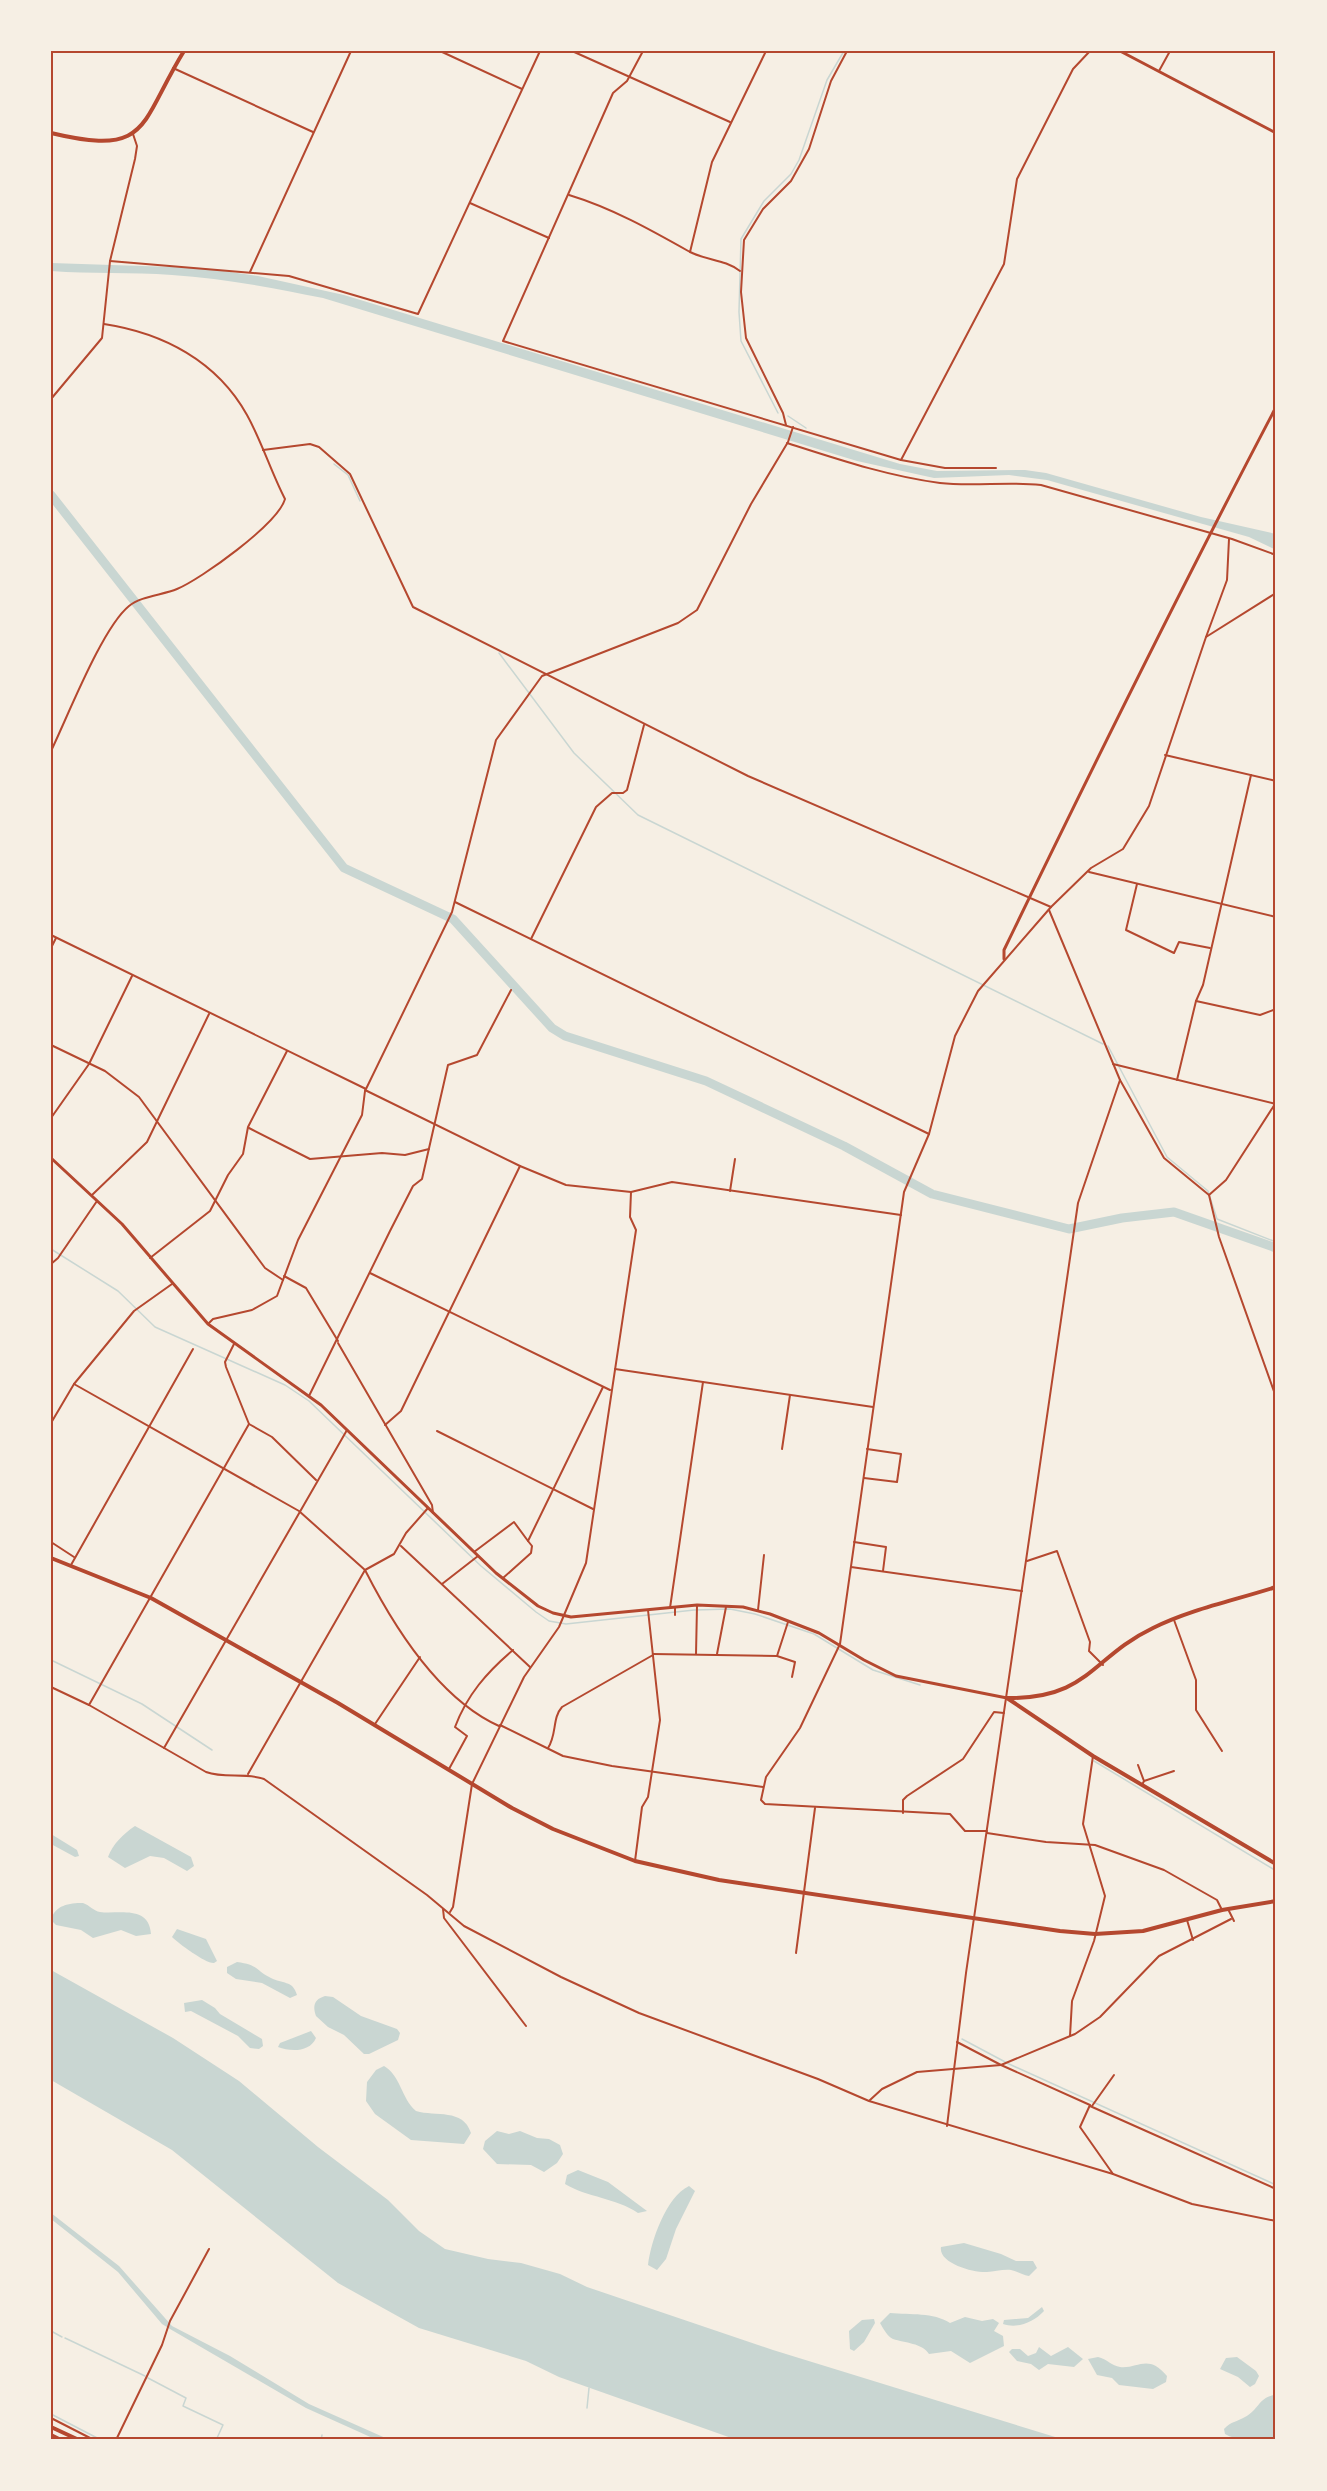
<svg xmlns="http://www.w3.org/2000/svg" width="1327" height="2491" font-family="Lora,serif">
	<rect width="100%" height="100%" fill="#f6efe4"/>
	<g fill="#c9d6d2">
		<path d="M51 263 203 268 258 276 344 295 900 464 937 471 1025 470 1046 473 1201 517 1276 534V550L1249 537 1047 480 1009 475 934 478 857 461 323 298C273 288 222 278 172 275 131 272 91 274 51 271Z"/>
		<path d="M135 1826 191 1857 194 1866 187 1871 164 1858 150 1856 125 1868 108 1857C113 1844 123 1834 135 1826Z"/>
		<polygon points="51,1834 77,1850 79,1856 75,1857 51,1844"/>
		<path d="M83 1903C89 1905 94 1911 100 1912 116 1915 149 1904 151 1934L136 1936 121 1930 93 1938 81 1930 56 1925 51 1920C55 1905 69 1903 83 1903Z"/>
		<path d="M177 1929 206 1939 217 1961 214 1963C206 1964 178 1943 172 1937Z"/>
		<path d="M237 1962C259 1965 255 1970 271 1978 282 1984 293 1980 297 1995L290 1998 262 1983 236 1979 227 1973V1967Z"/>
		<polygon points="51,1970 173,2038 239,2081 318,2147 388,2200 419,2231 445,2249 488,2259 521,2263 560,2274 587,2287 773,2350 1065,2440 737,2440 559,2377 526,2361 419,2328 338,2283 172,2150 51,2080"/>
		<path d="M325 1996 333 1997 361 2016 397 2029 400 2033 398 2040 369 2054H364L344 2035 328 2027 316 2016C312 2005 315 1999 325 1996Z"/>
		<polygon points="202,2000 215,2008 220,2014 262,2039 263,2046 259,2049 250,2048 238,2036 191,2011 185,2012 184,2003"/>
		<path d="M311 2031 316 2038C310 2052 291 2052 278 2047L280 2043Z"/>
		<path d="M384 2066C401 2076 401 2098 416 2111 436 2117 463 2108 471 2133L464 2144 411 2140 375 2114 366 2101 367 2082 376 2070Z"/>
		<polygon points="497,2131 509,2134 520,2131 537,2138 549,2139 560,2145 563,2154 557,2163 544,2172 531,2165 497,2164 483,2149 485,2141"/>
		<path d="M578 2170 608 2182 647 2211 638 2213C616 2198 586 2197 565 2184L567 2175Z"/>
		<path d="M689 2186 695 2191 676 2229 666 2259 657 2270 648 2265C651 2241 666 2197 689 2186Z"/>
		<polygon points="51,2213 119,2266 172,2326 230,2356 309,2404 390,2440 377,2440 306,2408 170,2329 162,2324 118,2272 51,2219"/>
		<path d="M964 2243 1001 2254 1016 2261H1033L1037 2268 1029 2276C1022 2275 1017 2271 1011 2270 1003 2269 994 2272 987 2272 974 2273 938 2263 941 2247Z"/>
		<path d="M1042 2307 1044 2311C1034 2322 1018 2329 1003 2324L1004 2320 1028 2318Z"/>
		<path d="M890 2313C911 2315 933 2312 950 2323L965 2317 982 2321 993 2319 999 2323 994 2331 1003 2336 1004 2346 970 2363 951 2351 929 2354C922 2343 905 2343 893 2339 887 2336 883 2328 880 2323Z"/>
		<polygon points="874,2319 875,2323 864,2342 854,2351 850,2349 849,2331 862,2320"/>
		<polygon points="1039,2347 1051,2356 1068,2347 1083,2359 1074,2367 1048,2364 1039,2370 1031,2364 1017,2361 1009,2352 1012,2349 1020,2349 1028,2356 1036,2353"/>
		<path d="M1098 2357C1107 2359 1112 2366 1120 2367 1138 2369 1148 2353 1167 2376L1166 2382 1153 2389 1119 2385 1112 2378 1097 2375 1088 2359Z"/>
		<polygon points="1237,2357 1256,2371 1259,2376 1255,2384 1250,2387 1238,2377 1220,2369 1226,2358"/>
		<path d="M1276 2395V2439C1258 2433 1242 2444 1225 2434L1224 2429C1231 2421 1237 2422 1245 2417 1259 2410 1259 2396 1276 2395Z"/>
	</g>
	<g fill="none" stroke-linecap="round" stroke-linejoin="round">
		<g stroke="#c9d6d2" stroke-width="1.5">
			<polyline points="778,413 741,341 739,312 741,239 764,201 791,174 799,160 827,80 844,51"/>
			<polyline points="788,416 806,428"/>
			<polyline points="334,464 348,475 360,501"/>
			<polyline points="499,653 574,753 638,815 1103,1044"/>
			<polyline points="1108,1046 1167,1157 1208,1191 1217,1219 1276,1242"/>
			<polyline points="51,1249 118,1291 155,1327 285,1385 309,1401 481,1566 536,1612 549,1621 566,1624 694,1610 730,1609 755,1614 814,1634 873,1670 920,1685"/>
			<polyline points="51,1660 142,1704 212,1750"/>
			<polyline points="1094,1761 1273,1869"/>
			<polyline points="962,2039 1009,2064 1276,2185"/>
			<polyline points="51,2331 62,2337"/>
			<polyline points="65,2338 145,2376"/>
			<polyline points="148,2378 186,2398 183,2406 223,2425 217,2438"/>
			<polyline points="587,2408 589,2388"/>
			<polyline points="51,2414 101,2440"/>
			<polyline points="321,2440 322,2435"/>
		</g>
		<polyline stroke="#c9d6d2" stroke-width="9" points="51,495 344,868 453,919 552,1028 565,1036 706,1081 844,1146 932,1194 1069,1229 1122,1218 1174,1212 1276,1248"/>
		<g stroke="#b5482f" stroke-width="2">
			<polyline points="440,51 522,89"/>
			<polyline points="572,51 730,122"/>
			<polyline points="643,51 627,81 613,93 503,341 901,460 945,468 996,468"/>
			<polyline points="173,68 313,132"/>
			<polyline points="1159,71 1170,51"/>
			<path d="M569 195C612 208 651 230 690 252L712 162 766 51"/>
			<polyline points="470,203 549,238"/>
			<path d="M690 252C708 261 724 259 740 271"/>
			<polyline points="110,261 289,276 418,314 540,51"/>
			<polyline points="250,272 351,51"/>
			<polyline points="51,399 102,338 110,261 135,159 137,146 133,134"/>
			<polyline points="786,425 783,413 746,338 741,292 744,240 763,209 791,181 809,149 831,81 847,51"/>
			<path d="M787 443C837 459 887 476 940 483 974 487 1007 481 1041 485L1232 539 1276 555"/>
			<polyline points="263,450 310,444 319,447 350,474 413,607 748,776 1051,907"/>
			<polyline points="901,460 1004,264 1017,179 1073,69 1090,51"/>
			<polyline points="1206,637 1227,580 1229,539"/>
			<path d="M51 751C68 716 102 628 129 606 141 596 163 595 177 589 201 579 278 524 285 499 271 472 262 442 247 415 217 361 163 333 104 324"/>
			<polyline points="1165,755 1276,781"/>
			<polyline points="1089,872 1276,917"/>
			<polyline points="1137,884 1126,930 1174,953 1179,942 1210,948"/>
			<polyline points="455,902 929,1134"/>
			<polyline points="1049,910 1120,1080 1164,1158 1209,1195 1219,1237 1276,1397"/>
			<polyline points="51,935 366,1089 452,912 496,740 542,676 678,623 697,610 751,504 788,442 793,427"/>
			<polyline points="531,939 596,807 612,793 623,793 627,790 644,725"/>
			<polyline points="51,948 56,938"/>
			<polyline points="1196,1001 1260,1015 1276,1009"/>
			<polyline points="51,1045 105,1071 139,1097 265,1268 283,1280"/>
			<polyline points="1113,1064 1276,1104"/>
			<polyline points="1177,1080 1196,1001 1203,985 1251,775"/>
			<polyline points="365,1090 520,1166 566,1185 631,1192 672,1182 901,1215"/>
			<polyline points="51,1118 89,1064 132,976"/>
			<polyline points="249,1128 310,1159 382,1153 405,1155 429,1149"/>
			<polyline points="730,1191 735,1159"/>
			<polyline points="92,1195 147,1142 209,1014"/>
			<polyline points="1209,1195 1226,1180 1275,1104"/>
			<polyline points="150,1258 210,1211 228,1175 243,1154 248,1127 287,1051"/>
			<polyline points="51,1264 58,1258 97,1201"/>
			<polyline points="370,1273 610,1390"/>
			<polyline points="284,1276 306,1288 338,1341"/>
			<polyline points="208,1324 213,1319 252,1310 277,1296 298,1240 362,1115 365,1091"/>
			<polyline points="338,1343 432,1505 433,1513"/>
			<polyline points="234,1344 225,1362 226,1367 249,1424 272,1437 316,1480"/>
			<polyline points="615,1369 873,1407"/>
			<polyline points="74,1384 299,1511 365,1570 394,1554 406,1533 428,1508"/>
			<polyline points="309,1396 390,1231 413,1186 422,1179 448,1065 477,1055 511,990"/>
			<polyline points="51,1423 74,1384 134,1311 172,1284"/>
			<polyline points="385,1425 401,1411 520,1166"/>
			<polyline points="437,1431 593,1509"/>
			<polyline points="782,1449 790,1395"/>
			<polyline points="864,1478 897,1482 901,1454 867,1449"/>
			<polyline points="51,1542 74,1557"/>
			<polyline points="854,1542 886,1547 883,1571"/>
			<polyline points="401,1546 530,1667"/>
			<polyline points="474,1552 514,1522 528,1541 603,1387"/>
			<polyline points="1027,1561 1057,1551 1090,1642 1089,1651 1103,1665"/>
			<polyline points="71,1565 193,1349"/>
			<polyline points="851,1567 1022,1591"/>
			<polyline points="503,1578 531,1553 532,1546 528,1541"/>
			<polyline points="442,1584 478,1556"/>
			<polyline points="675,1607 675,1615"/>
			<polyline points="670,1608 703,1382"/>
			<polyline points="758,1610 764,1555"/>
			<polyline points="1174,1620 1196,1680 1196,1710 1222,1751"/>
			<polyline points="653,1654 777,1656 795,1662 792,1677"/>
			<polyline points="696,1654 697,1606"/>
			<polyline points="717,1654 726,1607"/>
			<polyline points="777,1656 788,1622"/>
			<path d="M51 1687 89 1705 206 1772C225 1779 244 1772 264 1779L427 1895 464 1926 561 1977 639 2013 818 2079 869 2101 1113 2174 1192 2204 1276 2221"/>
			<polyline points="89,1705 249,1424"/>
			<polyline points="375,1724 420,1657"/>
			<polyline points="500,1725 563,1756 612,1766 763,1787"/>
			<polyline points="164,1748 347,1430"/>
			<path d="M548 1748C557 1735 552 1718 562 1707L653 1655"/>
			<polyline points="1138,1765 1144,1781"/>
			<path d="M449 1769 467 1736 455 1727C467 1695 487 1672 513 1650"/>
			<path d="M248 1774 365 1570C394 1627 439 1699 499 1726"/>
			<polyline points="1142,1785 1144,1781 1174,1771"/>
			<polyline points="903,1813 903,1800 907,1796 963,1759 994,1712 1004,1713"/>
			<polyline points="987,1831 965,1831 950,1814 765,1804 761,1800 766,1777 800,1728 840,1644 904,1192 929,1134 955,1036 978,991 1051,907 1091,868 1123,849 1149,806 1206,637 1276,593"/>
			<polyline points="987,1833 1046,1842 1095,1845 1164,1870 1217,1900 1222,1910"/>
			<polyline points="635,1861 642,1807 648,1797 660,1720 648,1610"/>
			<polyline points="443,1909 444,1918 526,2026"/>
			<polyline points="1228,1909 1234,1921"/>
			<polyline points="450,1912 453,1907 472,1784 524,1677 559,1627 586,1563 636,1230 630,1217 631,1192"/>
			<polyline points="1187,1920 1193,1940"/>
			<polyline points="1276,1939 1276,1942"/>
			<polyline points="796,1953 815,1808"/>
			<polyline points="1276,1980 1276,1979"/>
			<polyline points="1070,2036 1072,2001 1094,1941 1105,1896 1083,1824 1093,1756"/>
			<polyline points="957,2042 1001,2065 1090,2105 1080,2127 1113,2174"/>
			<polyline points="870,2100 882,2089 917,2072 1001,2065 1075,2034 1100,2017 1159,1956 1231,1919"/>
			<polyline points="1090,2106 1276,2189"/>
			<polyline points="1092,2106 1114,2075"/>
			<polyline points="947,2126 966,1973 1078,1203 1120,1080"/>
			<polyline points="51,2418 94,2440"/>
			<polyline points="116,2440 162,2345 170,2321 209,2249"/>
		</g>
		<g stroke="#b5482f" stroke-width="3">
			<polyline points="1120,51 1276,133"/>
			<path d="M1004 959V950C1092 768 1182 586 1276 407"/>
			<polyline points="51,1158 122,1224 208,1324 321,1405 496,1573 538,1606 553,1613 571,1617 697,1605 743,1607 770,1614 819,1633 864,1660 896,1676 1007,1698"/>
		</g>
		<g stroke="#b5482f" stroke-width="4">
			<polyline points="1007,1698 1093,1756 1276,1864"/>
			<path d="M1007 1698C1089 1699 1092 1657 1153 1628 1191 1609 1236 1600 1276 1587"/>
		</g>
		<g stroke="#b5482f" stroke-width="4">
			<path d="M51 133C151 157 139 124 184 51"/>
			<polyline points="51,1558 151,1598 338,1703 512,1808 553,1829 635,1861 719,1880 1060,1931 1095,1934 1143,1931 1222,1910 1276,1901"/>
			<polyline points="51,2427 79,2440"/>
			<polyline points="51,2435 61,2440"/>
		</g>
	</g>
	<rect width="1327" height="2491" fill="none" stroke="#f6efe4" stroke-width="105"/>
	<rect x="52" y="52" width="1222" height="2386" fill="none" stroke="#b5482f" stroke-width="2"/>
</svg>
